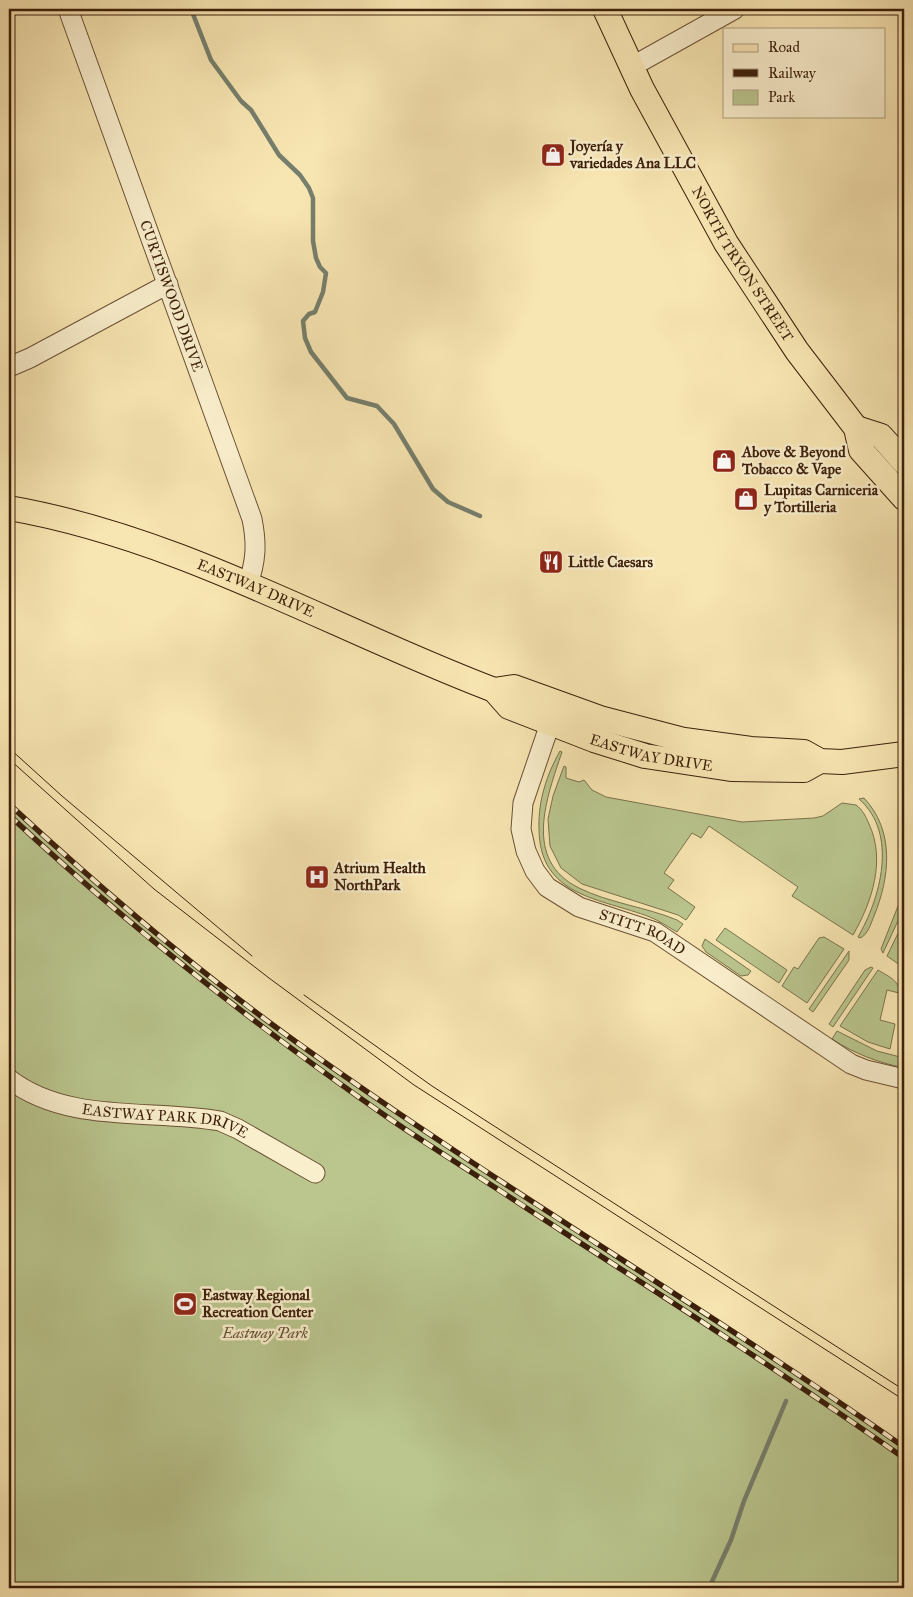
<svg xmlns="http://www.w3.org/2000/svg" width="913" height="1597" font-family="'IM FELL Great Primer',serif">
	<rect width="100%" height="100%" fill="#f8e6b2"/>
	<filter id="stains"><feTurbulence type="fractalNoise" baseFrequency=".004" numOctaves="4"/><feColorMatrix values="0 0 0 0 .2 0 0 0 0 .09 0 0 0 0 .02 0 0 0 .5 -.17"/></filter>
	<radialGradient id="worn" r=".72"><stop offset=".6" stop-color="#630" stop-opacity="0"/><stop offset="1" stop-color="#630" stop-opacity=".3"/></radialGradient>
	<g fill="#bac68e" stroke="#7b724c">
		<path d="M560 751 562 752C547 797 522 860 579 888 609 903 646 907 677 920L683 924 677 932C668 927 660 921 650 917 600 898 539 897 539 828 538 801 547 774 560 751Z"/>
		<path d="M564 766 566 767V778L579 782 584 780 592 790 606 797 742 822 814 818 823 816 842 803 856 805C863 810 866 817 869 824 886 860 872 902 853 935L792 896 798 887 709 826 701 838 692 833 664 873 674 880 668 888 695 907 686 920 678 915 582 884 561 868 550 846 548 819 553 796Z"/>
		<path d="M864 798C895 831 890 877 874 916 871 923 868 935 860 938L858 937C880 899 899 834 859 799Z"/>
		<path d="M9 806C269 1045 572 1228 866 1421L904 1449V1588H9Z"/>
		<polygon points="904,891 903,910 883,953 881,949"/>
		<polygon points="904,921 904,968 887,956"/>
		<polygon points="725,928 787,970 779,983 716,940"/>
		<polygon points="824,937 844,949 807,1003 782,986 794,967 798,969 819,938"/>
		<polygon points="705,939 751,971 748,975 741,976 706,952 702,946"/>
		<polygon points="849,951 849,960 813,1012 809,1009"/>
		<polygon points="871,967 873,968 833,1027 829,1024 865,970"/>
		<path d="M878 970C887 976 900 980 899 993L887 990 880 1020 895 1024 890 1049 868 1042 840 1026Z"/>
		<path d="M837 1031 877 1051 904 1058V1068C877 1062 855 1054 832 1039Z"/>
	</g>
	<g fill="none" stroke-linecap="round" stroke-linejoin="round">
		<g stroke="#767f6d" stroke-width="4.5">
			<polyline points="191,9 211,60 241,101 251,110 279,155 300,175 309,188 313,198 313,241 316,258 320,267 326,273 323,292 315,312 309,314 303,321 305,338 311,352 347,398 377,406 394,424 433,489 448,502 480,516"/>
			<polyline points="709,1588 731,1540 744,1501 786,1401"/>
		</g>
		<defs>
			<g id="minor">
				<path id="s1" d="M68 9 252 519C257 544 256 561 248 584"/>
				<polyline points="631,67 735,9"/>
				<polyline points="9,367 30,358 168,284"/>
				<path id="s2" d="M555 709 523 803 521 829 526 851 535 871 547 887 579 907 655 932 851 1064 866 1070 904 1079"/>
				<path id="s3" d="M9 1079C67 1124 151 1109 220 1121L238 1129 315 1173"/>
			</g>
			<g id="major">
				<path id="s4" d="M605 9 642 89 726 243 797 351 856 428 861 450 904 498"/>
				<polyline points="856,428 881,436 904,462"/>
				<path id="s5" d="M9 508C181 538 333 629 494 690L509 707 594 740 645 756 731 769 804 770 820 761"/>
				<polyline points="494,690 514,687 600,718 684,740 751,749 804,752 820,761 842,762 904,754"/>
			</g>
		</defs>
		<use href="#minor" stroke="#6b5135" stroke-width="21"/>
		<use href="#major" stroke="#3c1f0b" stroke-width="26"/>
		<use href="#minor" stroke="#faefcd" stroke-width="19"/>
		<use href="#major" stroke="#f8e6b2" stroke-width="24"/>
		<g stroke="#3c1f0b" stroke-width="1">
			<polyline points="9,748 62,796 252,956"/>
			<polyline points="9,759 154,889 269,978 414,1085 904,1400"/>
			<polyline points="304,995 432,1086 904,1390"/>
		</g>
		<defs>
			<g id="rail">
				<path d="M9 804C101 889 197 971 299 1044 496 1185 706 1308 904 1447"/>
				<path d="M9 815C128 926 256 1026 390 1119 437 1151 486 1181 534 1213 658 1293 783 1373 904 1458"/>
			</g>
		</defs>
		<use href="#rail" stroke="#3c1f0b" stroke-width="5.5"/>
		<use href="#rail" stroke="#faefcd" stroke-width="4" stroke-dasharray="11" stroke-linecap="butt"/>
	</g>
	<defs>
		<symbol id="shop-square" viewBox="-11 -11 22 22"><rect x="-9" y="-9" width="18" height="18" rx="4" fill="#8f2418" stroke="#faefcd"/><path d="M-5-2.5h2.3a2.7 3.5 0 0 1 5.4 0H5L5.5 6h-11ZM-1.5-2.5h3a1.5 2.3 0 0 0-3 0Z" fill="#fff"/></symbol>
		<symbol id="restaurant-square" viewBox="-11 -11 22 22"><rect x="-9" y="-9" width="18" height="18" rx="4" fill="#8f2418" stroke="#faefcd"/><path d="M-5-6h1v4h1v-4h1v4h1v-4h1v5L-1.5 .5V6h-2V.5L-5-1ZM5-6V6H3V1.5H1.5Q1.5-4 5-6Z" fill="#fff"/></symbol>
		<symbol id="hospital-square" viewBox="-11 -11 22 22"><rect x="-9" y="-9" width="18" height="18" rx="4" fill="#8f2418" stroke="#faefcd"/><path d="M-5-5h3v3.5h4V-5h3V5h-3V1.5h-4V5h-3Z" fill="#fff"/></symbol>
		<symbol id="stadium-square" viewBox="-11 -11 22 22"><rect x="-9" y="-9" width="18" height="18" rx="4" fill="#8f2418" stroke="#faefcd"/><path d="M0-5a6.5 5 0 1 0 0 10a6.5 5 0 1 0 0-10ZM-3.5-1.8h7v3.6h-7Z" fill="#fff"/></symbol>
	</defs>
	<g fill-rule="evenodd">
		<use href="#shop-square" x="539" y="141" width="28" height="28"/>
		<use href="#shop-square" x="710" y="447" width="28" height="28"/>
		<use href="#shop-square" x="732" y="485" width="28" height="28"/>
		<use href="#restaurant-square" x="537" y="548" width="28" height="28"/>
		<use href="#hospital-square" x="303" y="863" width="28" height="28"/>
		<use href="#stadium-square" x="171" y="1290" width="28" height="28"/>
	</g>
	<g text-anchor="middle" stroke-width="5" stroke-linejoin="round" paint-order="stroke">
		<g font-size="15" font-weight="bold" fill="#3c1f0b" stroke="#faefcd" text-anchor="start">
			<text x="570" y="151">Joyería y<tspan x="570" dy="17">variedades Ana LLC</tspan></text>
			<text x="742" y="457">Above &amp; Beyond<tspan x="742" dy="17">Tobacco &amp; Vape</tspan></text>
			<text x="764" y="495">Lupitas Carniceria<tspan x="764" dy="17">y Tortilleria</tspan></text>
			<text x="568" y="567">Little Caesars</text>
			<text x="334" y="873">Atrium Health<tspan x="334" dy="17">NorthPark</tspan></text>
			<text x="202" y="1300">Eastway Regional<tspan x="202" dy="17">Recreation Center</tspan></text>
		</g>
		<g font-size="15" fill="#3c1f0b" stroke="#faefcd">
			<text dy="5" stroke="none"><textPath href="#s4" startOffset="290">NORTH TRYON STREET</textPath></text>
			<text dy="5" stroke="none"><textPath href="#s1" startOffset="305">CURTISWOOD DRIVE</textPath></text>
			<text dy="5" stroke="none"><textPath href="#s5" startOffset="260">EASTWAY DRIVE</textPath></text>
			<text dy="5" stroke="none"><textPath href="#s5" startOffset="692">EASTWAY DRIVE</textPath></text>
			<text dy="5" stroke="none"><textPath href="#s2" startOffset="296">STITT ROAD</textPath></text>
			<text dy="5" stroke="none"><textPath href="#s3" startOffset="164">EASTWAY PARK DRIVE</textPath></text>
		</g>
		<g font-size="15" font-style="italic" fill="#625132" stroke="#faefcd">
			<text x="265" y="1338">Eastway Park</text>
		</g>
	</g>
	<rect width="913" height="1597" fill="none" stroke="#f8e6b2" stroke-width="30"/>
	<rect x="10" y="10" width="893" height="1577" fill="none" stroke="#3c1f0b" stroke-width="2.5"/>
	<rect x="15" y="15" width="883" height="1567" fill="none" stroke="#3c1f0b"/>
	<rect x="723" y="28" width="162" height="90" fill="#faefcd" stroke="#ae9c7f"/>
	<rect x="733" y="44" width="25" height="8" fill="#f8e6b2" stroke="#ae9c7f"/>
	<text x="768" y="52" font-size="15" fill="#3c1f0b">Road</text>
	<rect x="733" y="69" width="25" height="8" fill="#3c1f0b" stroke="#ae9c7f"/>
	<text x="768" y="78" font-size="15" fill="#3c1f0b">Railway</text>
	<rect x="733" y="90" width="25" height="15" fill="#bac68e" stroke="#ae9c7f"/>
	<text x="768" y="102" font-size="15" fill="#3c1f0b">Park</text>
	<rect width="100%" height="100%" filter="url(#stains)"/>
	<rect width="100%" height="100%" fill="url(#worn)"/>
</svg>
